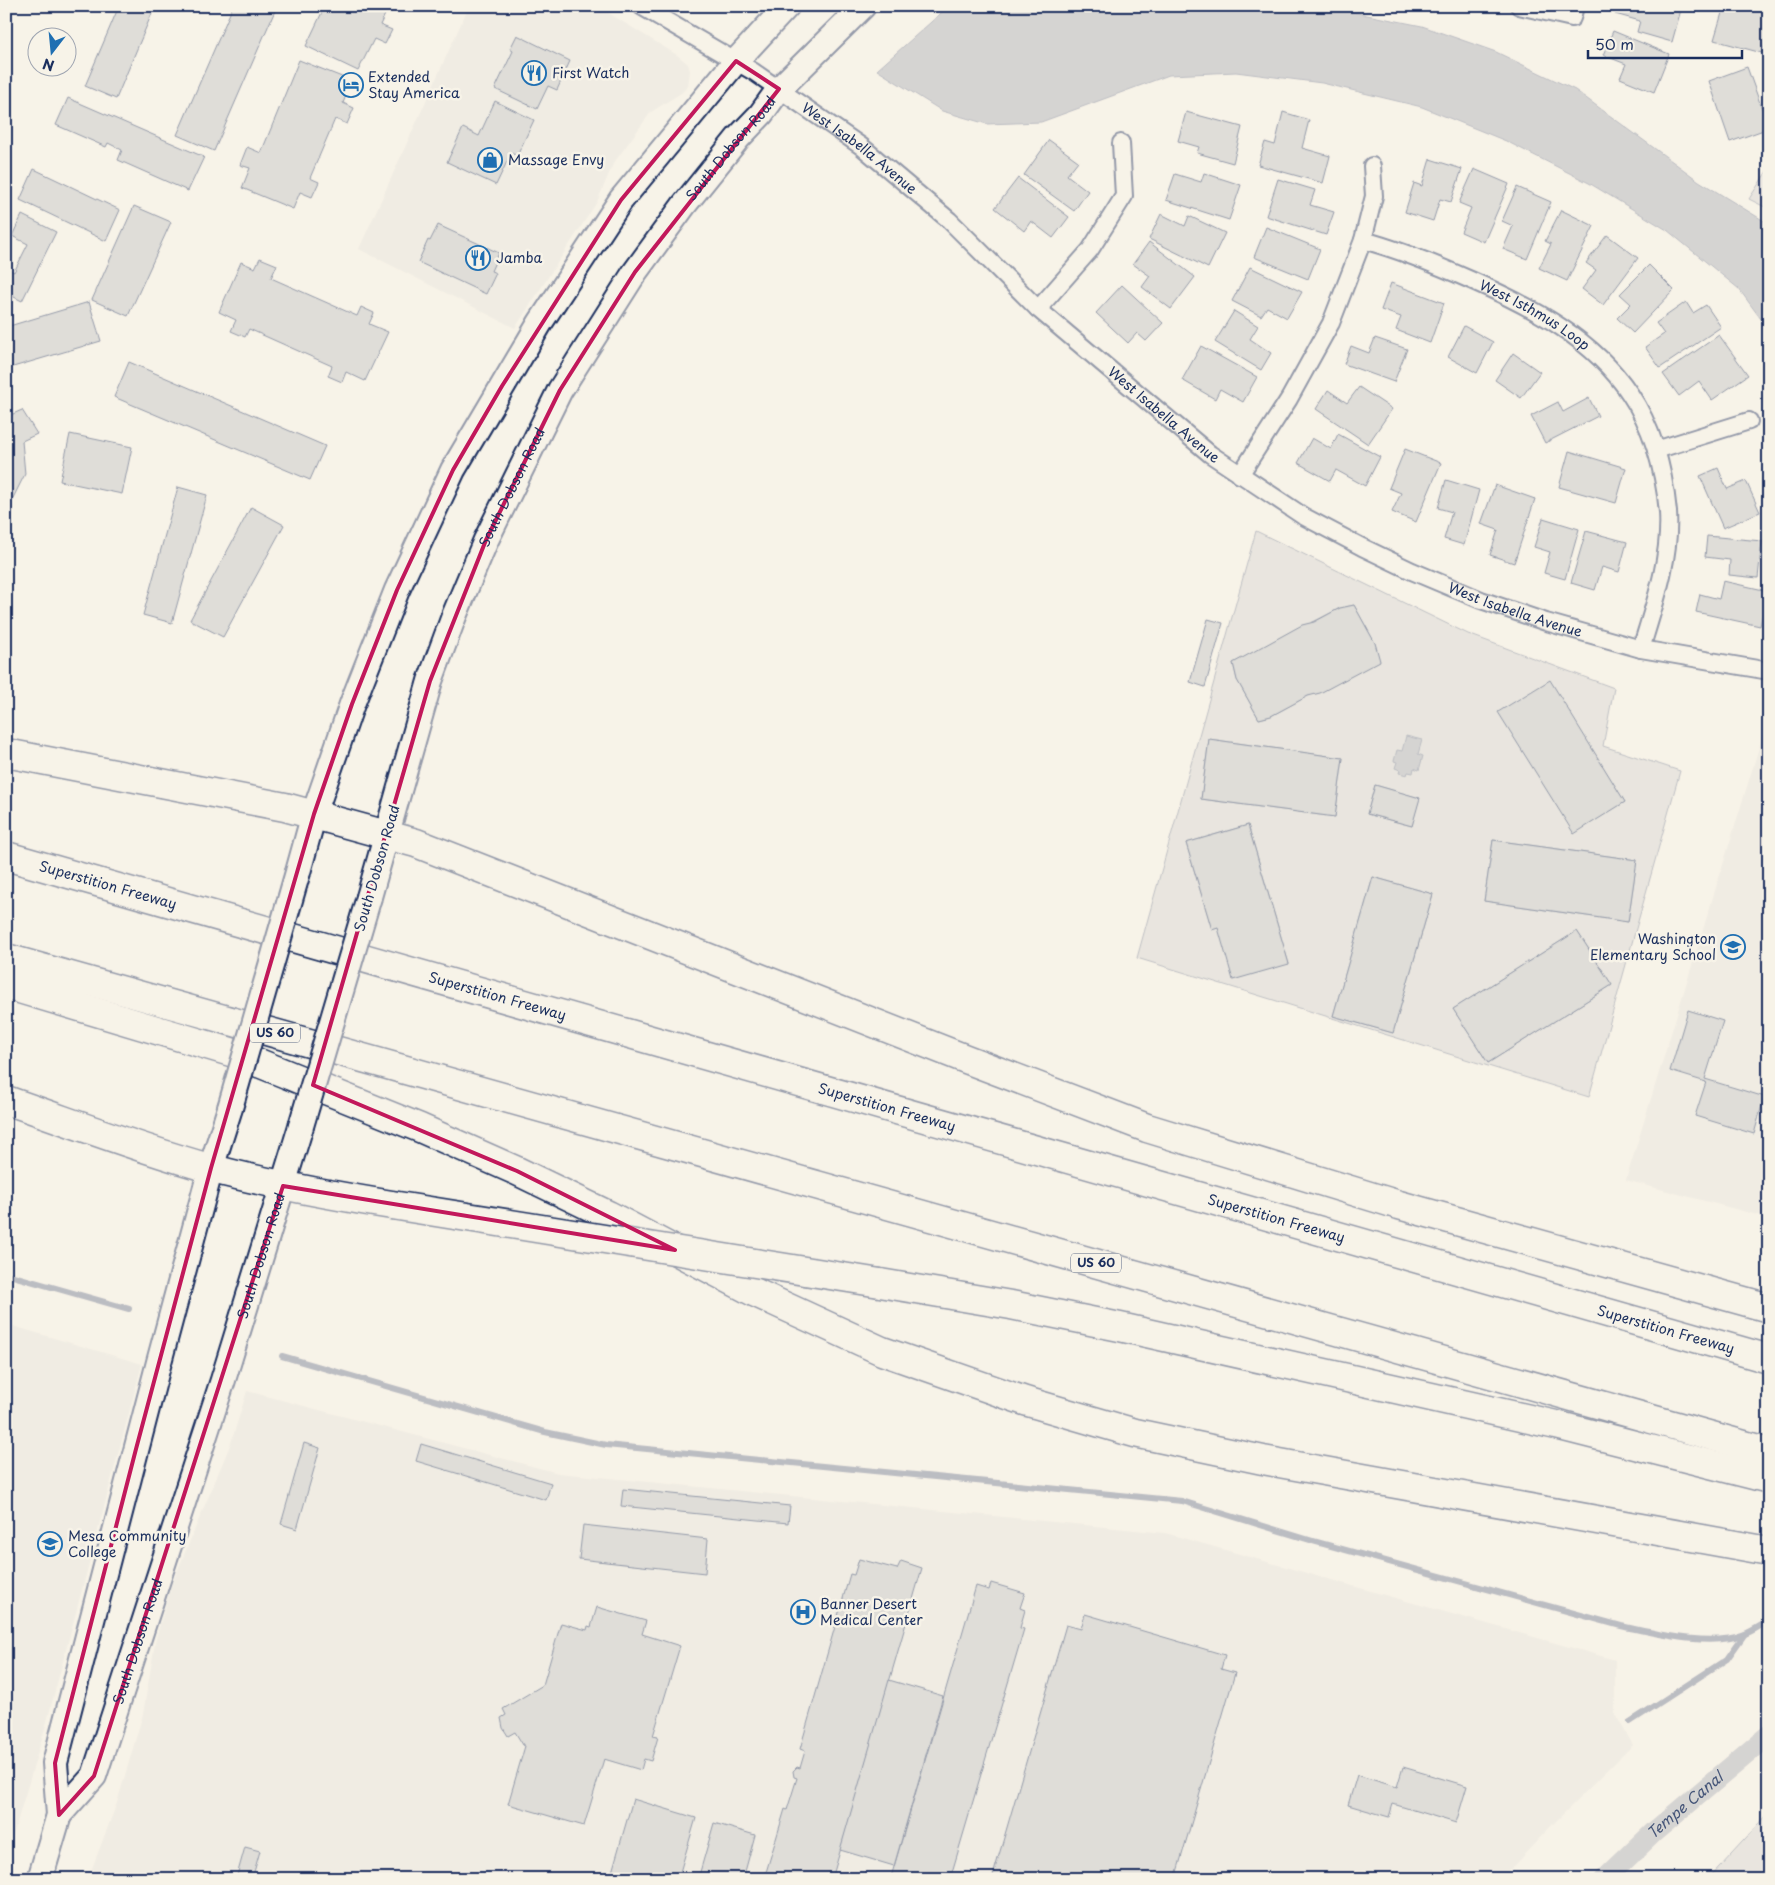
<svg xmlns="http://www.w3.org/2000/svg" width="1775" height="1885" font-family="'Playpen Sans',sans-serif">
	<rect width="100%" height="100%" fill="#f7f3e8"/>
	<filter id="ink" filterUnits="userSpaceOnUse"><feTurbulence type="fractalNoise" baseFrequency=".02" numOctaves="2"/><feDisplacementMap in="SourceGraphic" scale="10" xChannelSelector="R" yChannelSelector="G"/><feConvolveMatrix kernelMatrix="1 2 1 2 8 2 1 2 1" color-interpolation-filters="sRGB"/></filter>
	<g filter="url(#ink)">
		<g fill="#e6e5de">
			<polygon points="469,6 597,6 677,55 688,64 690,71 688,86 681,93 651,112 613,164 597,202 515,328 359,249"/>
			<polygon points="1769,715 1769,1218 1626,1180"/>
			<polygon points="6,1324 142,1364 46,1725 6,1859"/>
			<polygon points="247,1391 558,1473 1165,1533 1615,1660 1615,1714 1633,1745 1553,1824 1501,1879 88,1879 117,1803 143,1714 156,1638 171,1586 231,1443"/>
		</g>
		<g fill="#d7d6d4" stroke="#798299" fill-rule="evenodd">
			<polygon points="1769,168 1769,209 1749,199"/>
			<path d="M1256 531 1468 634 1614 688 1603 746 1680 771 1589 1097 1137 958ZM1354 605 1375 643 1379 661 1308 696 1271 716 1259 719 1237 680 1233 663 1340 608ZM1549 681 1625 802 1574 833ZM1209 739 1343 758 1335 817 1201 799ZM1375 785 1419 798 1412 826 1367 814ZM1248 825 1289 964 1218 928 1212 929 1186 843ZM1493 840 1637 860 1628 922 1484 901ZM1373 877 1433 894 1393 1033 1333 1016ZM1577 931 1612 985 1488 1063 1453 1009Z"/>
			<polygon points="1769,1813 1769,1879 1708,1879"/>
		</g>
		<g fill="#acb0b9" stroke="#727c95">
			<polygon points="949,6 1322,6 1422,26 1496,52 1575,90 1699,181 1769,224 1769,330 1739,289 1667,230 1589,183 1506,141 1422,107 1322,83 1236,72 1169,75 1041,122 987,124 942,111 877,70"/>
			<polygon points="1406,736 1422,740 1418,754 1423,756 1419,770 1414,768 1413,773 1408,772 1407,775 1399,773 1400,770 1395,768 1397,762 1394,761 1397,750 1402,751"/>
		</g>
		<g fill="none" stroke-linecap="round" stroke-linejoin="round">
			<g stroke="#727c95" stroke-width="6">
				<polyline points="6,1274 129,1309"/>
				<path d="M282 1356 545 1432 606 1445 1182 1501 1313 1541 1621 1626C1655 1633 1710 1648 1745 1634 1753 1631 1761 1625 1769 1621"/>
				<polyline points="1630,1722 1727,1659 1744,1635"/>
			</g>
			<path stroke="#acb0b9" stroke-width="21" id="s1" d="M1605 1879 1654 1832 1769 1735"/>
		</g>
		<g fill="#c0c3c5" stroke="#1b2f5e">
			<polygon points="119,6 155,6 116,99 85,86"/>
			<polygon points="233,6 277,6 214,151 177,135"/>
			<polygon points="325,6 389,6 380,25 392,30 385,44 374,39 358,71 306,46"/>
			<polygon points="1617,6 1682,6 1672,42 1637,32 1640,21 1615,14"/>
			<polygon points="1724,6 1769,6 1769,30 1762,53 1714,40"/>
			<polygon points="1613,31 1669,54 1654,92 1620,78 1626,64 1603,55"/>
			<polygon points="517,35 570,61 557,90 548,86 537,109 495,89 513,51 510,49"/>
			<polygon points="299,60 352,81 343,103 354,108 347,124 335,119 310,178 319,182 312,197 300,192 293,209 242,188 250,168 240,165 247,147 261,153"/>
			<polygon points="1747,67 1769,128 1730,142 1709,81"/>
			<polygon points="68,98 204,157 188,191 118,160 122,150 108,143 106,147 56,125"/>
			<polygon points="495,101 534,120 517,156 511,153 496,185 447,162 463,128 479,136"/>
			<polygon points="1186,112 1242,127 1233,163 1197,153 1199,147 1178,141"/>
			<polygon points="1283,112 1309,120 1302,148 1330,156 1323,183 1258,165 1265,142 1275,145"/>
			<polygon points="1049,140 1078,161 1067,175 1088,191 1074,211 1024,175"/>
			<polygon points="1430,159 1462,169 1451,202 1440,199 1433,221 1405,212 1414,183 1422,186"/>
			<polygon points="34,169 120,210 106,241 20,200"/>
			<polygon points="1474,169 1509,184 1484,242 1461,232 1471,208 1459,203"/>
			<polygon points="1204,173 1241,185 1229,220 1166,200 1175,174 1201,182"/>
			<polygon points="1018,178 1069,217 1053,238 1031,221 1024,231 995,208"/>
			<polygon points="1278,179 1315,190 1310,205 1334,212 1326,235 1266,216"/>
			<polygon points="1517,187 1551,202 1527,259 1503,249 1513,226 1502,221"/>
			<polygon points="134,206 171,222 128,316 92,300"/>
			<polygon points="1561,210 1594,226 1567,281 1539,268 1551,244 1545,241"/>
			<polygon points="1161,214 1185,226 1189,216 1225,233 1208,268 1149,239"/>
			<polygon points="22,215 56,232 22,301 6,293 6,268 14,272 28,244 12,236"/>
			<polygon points="438,225 499,253 491,271 496,273 486,294 418,262 428,240 430,241"/>
			<polygon points="1266,227 1320,249 1308,279 1254,257"/>
			<polygon points="1607,235 1638,258 1603,305 1582,289 1596,270 1586,263"/>
			<polygon points="1149,242 1195,277 1171,309 1142,287 1150,276 1133,264"/>
			<polygon points="260,258 277,265 271,278 357,316 361,307 374,313 369,324 388,332 365,381 346,372 342,382 328,376 332,366 249,329 245,337 231,331 236,320 219,312 241,262 255,268"/>
			<polygon points="1649,265 1674,290 1633,333 1617,318 1631,304 1620,294"/>
			<polygon points="1250,267 1302,292 1287,318 1267,307 1261,316 1232,301"/>
			<polygon points="1391,283 1444,303 1430,343 1396,330 1401,317 1381,310"/>
			<polygon points="1122,285 1163,323 1146,341 1137,333 1128,343 1096,313"/>
			<polygon points="89,302 101,341 13,367 6,364 6,327"/>
			<polygon points="1686,302 1693,313 1706,305 1721,327 1660,368 1645,347 1664,334 1656,323"/>
			<polygon points="1234,311 1258,326 1250,339 1271,353 1261,370 1215,342"/>
			<polygon points="1464,326 1493,342 1477,373 1448,357"/>
			<polygon points="1719,335 1748,375 1712,400 1699,381 1679,396 1663,374"/>
			<polygon points="1375,338 1407,349 1394,382 1344,364 1351,346 1369,353"/>
			<polygon points="1201,346 1257,377 1243,402 1220,389 1215,399 1182,380"/>
			<polygon points="1513,353 1540,372 1521,398 1495,380"/>
			<polygon points="129,362 325,446 310,480 114,397"/>
			<polygon points="1359,387 1392,409 1368,444 1316,409 1328,390 1347,403"/>
			<polygon points="1589,398 1598,416 1545,443 1531,416 1558,402 1563,412"/>
			<polygon points="22,410 37,434 22,441 25,474 6,512 6,417"/>
			<polygon points="70,434 132,447 122,494 60,481"/>
			<polygon points="1338,434 1380,457 1365,486 1336,470 1330,481 1298,463 1312,438 1331,449"/>
			<polygon points="1405,449 1441,463 1416,522 1392,512 1401,493 1389,488"/>
			<polygon points="1569,451 1626,468 1616,503 1559,487"/>
			<polygon points="1718,468 1727,489 1746,481 1760,512 1723,528 1700,476"/>
			<polygon points="1446,480 1479,490 1464,545 1444,539 1452,512 1438,508"/>
			<polygon points="1495,485 1535,499 1514,563 1490,555 1498,530 1481,524"/>
			<polygon points="178,487 207,495 172,623 143,615"/>
			<polygon points="251,507 284,525 223,637 190,620"/>
			<polygon points="1543,518 1579,529 1565,579 1544,573 1550,552 1534,547"/>
			<polygon points="1586,531 1627,542 1619,572 1602,567 1595,590 1571,583"/>
			<polygon points="1707,536 1762,541 1758,578 1729,575 1730,560 1705,557"/>
			<polygon points="1723,581 1768,591 1760,626 1696,612 1700,594 1719,599"/>
			<polygon points="1354,605 1375,643 1380,661 1320,693 1308,696 1271,716 1259,719 1237,680 1233,663 1302,625 1314,622 1340,608"/>
			<polygon points="1208,619 1223,623 1205,687 1190,682"/>
			<polygon points="1550,680 1625,802 1574,834 1498,712"/>
			<polygon points="1209,739 1343,758 1335,817 1201,799"/>
			<polygon points="1375,785 1420,798 1412,826 1367,814"/>
			<polygon points="1248,825 1289,964 1233,980 1218,928 1212,930 1186,843"/>
			<polygon points="1493,840 1637,860 1628,922 1484,901"/>
			<polygon points="1373,877 1433,894 1393,1033 1333,1016"/>
			<polygon points="1577,931 1612,985 1488,1063 1453,1009"/>
			<polygon points="1688,1010 1723,1021 1705,1079 1765,1097 1769,1084 1769,1100 1764,1098 1754,1134 1695,1116 1706,1082 1670,1071"/>
			<polygon points="304,1443 320,1448 297,1529 281,1524"/>
			<polygon points="421,1444 551,1483 546,1500 416,1461"/>
			<polygon points="623,1489 790,1506 788,1523 621,1506"/>
			<polygon points="583,1525 708,1539 705,1573 579,1559"/>
			<polygon points="859,1559 897,1569 901,1561 922,1568 832,1879 764,1879 785,1809 787,1810 797,1778 794,1777 793,1771 797,1767 800,1768 805,1751 800,1749 850,1574 854,1575"/>
			<polygon points="991,1583 1025,1593 1020,1608 1025,1610 1020,1628 1024,1629 950,1879 896,1879 891,1877 976,1586 989,1590"/>
			<polygon points="597,1607 646,1621 642,1634 680,1646 653,1736 658,1737 651,1761 644,1759 641,1770 604,1759 584,1826 508,1804 525,1746 523,1745 515,1732 508,1736 503,1728 501,1718 506,1715 503,1709 543,1685 561,1623 587,1630 588,1626 591,1627"/>
			<polygon points="1085,1614 1225,1655 1221,1669 1235,1673 1175,1879 992,1879 1066,1625 1081,1629"/>
			<polygon points="889,1680 943,1696 894,1866 840,1850"/>
			<polygon points="1403,1767 1467,1786 1456,1823 1393,1804 1389,1817 1348,1805 1357,1775 1397,1787"/>
			<polygon points="633,1799 696,1818 678,1879 610,1879"/>
			<polygon points="714,1823 755,1835 743,1879 698,1879"/>
			<polygon points="245,1847 260,1851 252,1879 236,1879"/>
		</g>
		<g fill="none" stroke-linecap="round" stroke-linejoin="round">
			<defs>
				<g id="minor">
					<path id="s2" d="M641 6 754 72 861 146 949 220 1038 309 1210 454 1303 516 1362 547 1412 571 1481 600 1546 622 1641 649 1769 671"/>
					<polyline points="1519,6 1572,18 1575,6"/>
					<path id="s3" d="M1363 240C1400 250 1437 265 1473 281 1532 307 1594 339 1630 394 1653 428 1664 472 1668 512 1671 558 1654 606 1641 649"/>
					<polyline points="1038,309 1090,250 1124,196 1121,143"/>
					<polyline points="1656,450 1749,421"/>
					<polyline points="1240,475 1289,399 1331,323 1363,240 1374,196 1372,166"/>
				</g>
				<g id="secondary">
					<polyline points="298,872 314,814 352,704 397,590 453,470 540,323 621,200 736,61 787,6"/>
					<path id="s4" d="M369 897 430 681 454 616 486 540 560 390 635 272 684 205 738 138 761 114 779 89 863 6"/>
					<path id="s5" d="M59 1815 94 1776 223 1380 301 1126"/>
					<polyline points="40,1879 59,1815 55,1763 159,1362 211,1168 230,1108"/>
				</g>
				<g id="motorway">
					<polyline points="6,753 285,807 416,843 966,1059 1147,1128 1399,1205 1769,1308"/>
					<path id="s6" d="M6 856 1769 1359"/>
					<polyline points="6,958 1769,1452"/>
					<polyline points="6,985 234,1053 420,1128 517,1171 608,1215 756,1293 882,1351 1025,1401 1135,1433 1263,1460 1769,1551"/>
					<path d="M6 1100C73 1123 140 1149 209 1168 269 1184 330 1195 392 1205"/>
					<polyline points="880,1283 1011,1305 1120,1327 1556,1425 1769,1479"/>
				</g>
			</defs>
			<use href="#minor" stroke="#1b2f5e" stroke-width="20"/>
			<use href="#secondary" stroke="#1b2f5e" stroke-width="28"/>
			<use href="#motorway" stroke="#1b2f5e" stroke-width="31"/>
			<use href="#minor" stroke="#f7f3e8" stroke-width="16"/>
			<use href="#secondary" stroke="#f7f3e8" stroke-width="24"/>
			<use href="#motorway" stroke="#f7f3e8" stroke-width="28"/>
			<defs>
				<g id="secondary-bridge">
					<polyline points="230,1108 298,872"/>
					<polyline points="301,1126 369,897"/>
				</g>
				<polyline id="motorway-bridge" points="392,1205 880,1283"/>
			</defs>
			<use href="#secondary-bridge" stroke="#1b2f5e" stroke-width="28" stroke-linecap="butt"/>
			<use href="#motorway-bridge" stroke="#1b2f5e" stroke-width="31" stroke-linecap="butt"/>
			<use href="#secondary-bridge" stroke="#f7f3e8" stroke-width="24"/>
			<use href="#motorway-bridge" stroke="#f7f3e8" stroke-width="28"/>
		</g>
	</g>
	<path d="M0 0H1775V1885H0ZM736 61 779 89 635 272 560 390 486 540 430 681 313 1085 517 1171 675 1250 283 1186 94 1776 59 1815 55 1763 136 1449 211 1168 314 814 352 704 397 590 453 470 502 386 621 200Z" fill="#f7f3e8" fill-opacity=".55" fill-rule="evenodd"/>
	<path fill="none" stroke="#c2185b" stroke-width="4" stroke-linejoin="round" d="M736 61 779 89 635 272 560 390 486 540 430 681 313 1085 517 1171 675 1250 283 1186 94 1776 59 1815 55 1763 136 1449 211 1168 314 814 352 704 397 590 453 470 502 386 621 200Z"/>
	<defs>
		<symbol id="restaurant-ring" viewBox="-11 -11 22 22"><circle r="9.5" fill="#f7f3e8" stroke="#1f6fb2" stroke-width="1.5"/><path d="M-5-6h1v4h1v-4h1v4h1v-4h1v5L-1.5 .5V6h-2V.5L-5-1ZM5-6V6H3V1.5H1.5Q1.5-4 5-6Z" fill="#1f6fb2"/></symbol>
		<symbol id="hotel-ring" viewBox="-11 -11 22 22"><circle r="9.5" fill="#f7f3e8" stroke="#1f6fb2" stroke-width="1.5"/><path d="M-6-4.5h1.5V1H6V5H4.5V3h-9V5H-6ZM-4 0a1.8 1.8 0 1 1 3.6 0ZM.5 0V-2.5h3Q6-2.5 6 0Z" fill="#1f6fb2"/></symbol>
		<symbol id="shop-ring" viewBox="-11 -11 22 22"><circle r="9.5" fill="#f7f3e8" stroke="#1f6fb2" stroke-width="1.5"/><path d="M-5-2.5h2.3a2.7 3.5 0 0 1 5.4 0H5L5.5 6h-11ZM-1.5-2.5h3a1.5 2.3 0 0 0-3 0Z" fill="#1f6fb2"/></symbol>
		<symbol id="school-ring" viewBox="-11 -11 22 22"><circle r="9.5" fill="#f7f3e8" stroke="#1f6fb2" stroke-width="1.5"/><path d="M0-5L7-2L0 1L-7-2ZM-4 1L0 2.5L4 1V4Q0 6-4 4Z" fill="#1f6fb2"/></symbol>
		<symbol id="university-ring" viewBox="-11 -11 22 22"><circle r="9.5" fill="#f7f3e8" stroke="#1f6fb2" stroke-width="1.5"/><path d="M0-5L7-2L0 1L-7-2ZM-4 1L0 2.5L4 1V4Q0 6-4 4Z" fill="#1f6fb2"/></symbol>
		<symbol id="hospital-ring" viewBox="-11 -11 22 22"><circle r="9.5" fill="#f7f3e8" stroke="#1f6fb2" stroke-width="1.5"/><path d="M-5-5h3v3.5h4V-5h3V5h-3V1.5h-4V5h-3Z" fill="#1f6fb2"/></symbol>
	</defs>
	<g fill-rule="evenodd">
		<use href="#restaurant-ring" x="520" y="59" width="28" height="28"/>
		<use href="#hotel-ring" x="337" y="71" width="28" height="28"/>
		<use href="#shop-ring" x="476" y="146" width="28" height="28"/>
		<use href="#restaurant-ring" x="464" y="244" width="28" height="28"/>
		<use href="#school-ring" x="1719" y="933" width="28" height="28"/>
		<use href="#university-ring" x="36" y="1530" width="28" height="28"/>
		<use href="#hospital-ring" x="789" y="1598" width="28" height="28"/>
	</g>
	<g text-anchor="middle" stroke-width="5" stroke-linejoin="round" paint-order="stroke">
		<g fill="#f7f3e8" stroke="#5d6a87" stroke-width="1">
			<rect x="250" y="1023.5" width="50" height="19" rx="4"/>
			<rect x="1071" y="1253.5" width="50" height="19" rx="4"/>
		</g>
		<g font-size="12" font-weight="bold" fill="#1b2f5e">
			<text x="275" y="1037">US 60</text>
			<text x="1096" y="1267">US 60</text>
		</g>
		<g font-size="14" fill="#1b2f5e" stroke="#f7f3e8" text-anchor="start">
			<text x="552" y="78">First Watch</text>
			<text x="368" y="82">Extended<tspan x="368" dy="16">Stay America</tspan></text>
			<text x="508" y="165">Massage Envy</text>
			<text x="496" y="263">Jamba</text>
			<text x="1716" y="944" text-anchor="end">Washington<tspan x="1716" dy="16">Elementary School</tspan></text>
			<text x="68" y="1541">Mesa Community<tspan x="68" dy="16">College</tspan></text>
			<text x="820" y="1609">Banner Desert<tspan x="820" dy="16">Medical Center</tspan></text>
		</g>
		<g font-size="14" fill="#1b2f5e" stroke="#f7f3e8">
			<text dy="5" stroke="none"><textPath href="#s4" startOffset="840">South Dobson Road</textPath></text>
			<text dy="5" stroke="none"><textPath href="#s2" startOffset="261">West Isabella Avenue</textPath></text>
			<text dy="5" stroke="none"><textPath href="#s3" startOffset="188">West Isthmus Loop</textPath></text>
			<text dy="5" stroke="none"><textPath href="#s2" startOffset="666">West Isabella Avenue</textPath></text>
			<text dy="5" stroke="none"><textPath href="#s4" startOffset="435">South Dobson Road</textPath></text>
			<text dy="5" stroke="none"><textPath href="#s2" startOffset="1071">West Isabella Avenue</textPath></text>
			<text transform="translate(377 868) rotate(-74)" y="5">South Dobson Road</text>
			<text dy="5" stroke="none"><textPath href="#s6" startOffset="106">Superstition Freeway</textPath></text>
			<text dy="5" stroke="none"><textPath href="#s6" startOffset="511">Superstition Freeway</textPath></text>
			<text dy="5" stroke="none"><textPath href="#s6" startOffset="916">Superstition Freeway</textPath></text>
			<text dy="5" stroke="none"><textPath href="#s6" startOffset="1321">Superstition Freeway</textPath></text>
			<text dy="5" stroke="none"><textPath href="#s5" startOffset="599">South Dobson Road</textPath></text>
			<text dy="5" stroke="none"><textPath href="#s6" startOffset="1726">Superstition Freeway</textPath></text>
			<text dy="5" stroke="none"><textPath href="#s5" startOffset="194">South Dobson Road</textPath></text>
		</g>
		<g font-size="15" font-style="italic" fill="#465679" stroke="#f7f3e8">
			<text dy="5" stroke="none"><textPath href="#s1" startOffset="109">Tempe Canal</textPath></text>
		</g>
	</g>
	<rect width="1775" height="1885" fill="none" stroke="#f7f3e8" stroke-width="25"/>
	<rect x="12" y="12" width="1750" height="1860" fill="none" stroke="#1b2f5e" stroke-width="2" filter="url(#ink)"/>
	<g transform="translate(52 52) rotate(196)"><circle r="24" fill="#f7f3e8" stroke="#9fa5b1"/>
	<path d="M0-4L9 19L0 12L-9 19Z" fill="#1f6fb2"/>
	<text y="-8" font-size="14" font-weight="bold" text-anchor="middle" fill="#1b2f5e">N</text>
	</g>
	<path d="M1588 50v8h154v-8" fill="none" stroke="#1b2f5e" stroke-width="2.5"/>
	<text x="1595" y="50" font-size="15" fill="#1b2f5e" stroke="#f7f3e8" stroke-width="4" paint-order="stroke">50 m</text>
</svg>
